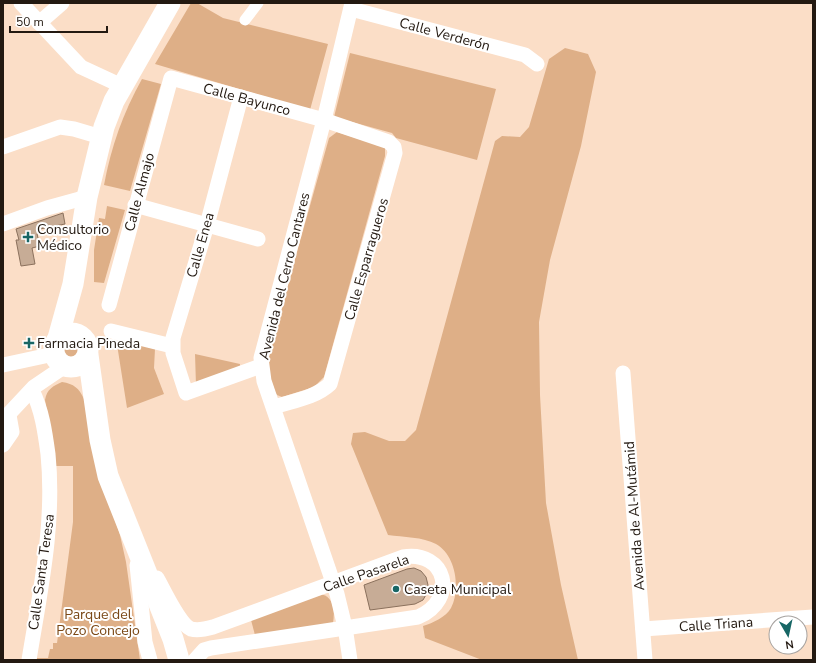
<svg xmlns="http://www.w3.org/2000/svg" width="816" height="663" font-family="'Nunito Sans',sans-serif">
	<rect width="100%" height="100%" fill="#fbdec7"/>
	<g fill="#deaf87">
		<polygon points="191,3 197,3 223,18 328,44 310,110 155,64"/>
		<path d="M565 48 588 54 596 72 581 146 550 260 539 322 540 395 546 503 561 585 578 660H482L425 638 423 626C433 623 446 617 451 608 461 589 456 555 436 544 423 537 403 537 388 535L351 444 353 433 365 432 389 441H405L416 430 495 141 502 136 520 137 529 127 549 59Z"/>
		<polygon points="350,53 496,89 477,160 396,138 392,133 334,117"/>
		<path d="M142 79 161 84 130 191 104 185C111 147 123 113 142 79Z"/>
		<polygon points="337,132 385,147 385,156 324,377 314,387 282,397 277,395 272,388 266,362 329,138"/>
		<polygon points="107,206 125,210 104,283 94,282 94,250 99,218 105,219"/>
		<polygon points="116,338 155,349 154,368 164,394 127,408"/>
		<circle cx="71" cy="350" r="11"/>
		<polygon points="195,354 240,364 240,370 196,386"/>
		<path d="M62 382C74 384 79 388 84 399L101 477 120 535 126 562 140 660H36L37 658H48L50 649H53V643H57L73 522V466H55L45 400C47 389 53 386 62 382Z"/>
		<path d="M321 594C334 597 335 611 333 623L255 635 251 620Z"/>
	</g>
	<g fill="#c7ac96" stroke="#8b715d">
		<polygon points="63,213 65,224 40,229 41,233 37,234 40,246 32,248 35,264 21,266 16,240 19,240 16,229"/>
		<polygon points="414,568 421,571 426,577 428,585 427,593 423,600 415,604 370,610 364,585 407,569"/>
	</g>
	<g fill="none" stroke-linecap="round" stroke-linejoin="round">
		<polyline stroke="#fff" stroke-width="11" points="245,20 258,3"/>
		<g stroke="#fff" stroke-width="15">
			<polyline points="21,3 81,67 122,86"/>
			<polyline points="351,9 525,55 537,64"/>
			<polyline points="39,23 62,3"/>
			<polyline points="241,97 207,225 173,338 173,353 186,393 261,366"/>
			<polyline points="3,147 60,127 74,129 101,137"/>
			<polyline points="135,205 258,239"/>
			<polyline points="3,224 47,208 87,197"/>
			<path d="M109 305 171 78 324 120 389 142 394 147 395 153 330 384C315 398 292 401 274 407"/>
			<polyline points="111,331 172,346"/>
			<polyline points="3,365 54,354"/>
			<polyline points="623,373 645,660"/>
			<polyline points="3,420 34,387 65,366"/>
			<polyline points="3,445 12,432 9,415"/>
			<polyline points="137,565 145,642 150,660"/>
			<path d="M157 578C164 590 179 624 191 629 198 631 206 629 213 627L403 557C446 550 459 599 418 617L211 648 204 650 195 660"/>
			<polyline points="643,629 813,617"/>
			<path d="M29 660C40 592 55 524 48 454 45 432 42 410 32 390"/>
			<polyline points="350,660 345,627 337,594 264,381 261,358 324,120 352,3"/>
		</g>
		<g stroke="#fff" stroke-width="21">
			<circle cx="71" cy="350" r="17"/>
			<polyline points="58,338 73,284 87,197 104,127 114,101 170,3"/>
			<polyline points="88,355 100,440 108,476 173,639 179,660"/>
		</g>
	</g>
	<g fill="#176665" stroke="#fff" stroke-width="1.5">
		<path d="M26 231h4v4h4v4h-4v4h-4v-4h-4v-4h4z"/>
		<path d="M27 337h4v4h4v4h-4v4h-4v-4h-4v-4h4z"/>
		<circle cx="396" cy="589" r="4"/>
	</g>
	<g text-anchor="middle" stroke-width="4" stroke-linejoin="round" paint-order="stroke">
		<g font-size="14" fill="#231911" stroke="#fff">
			<text transform="translate(445 34) rotate(15)" y="5">Calle Verderón</text>
			<text transform="translate(247 99) rotate(15)" y="5">Calle Bayunco</text>
			<text transform="translate(139 192) rotate(-75)" y="5">Calle Almajo</text>
			<text transform="translate(200 245) rotate(-74)" y="5">Calle Enea</text>
			<text transform="translate(366 259) rotate(-74)" y="5">Calle Esparragueros</text>
			<text transform="translate(284 276) rotate(-76)" y="5">Avenida del Cerro Cantares</text>
			<text transform="translate(634 516) rotate(-94)" y="5">Avenida de Al-Mutámid</text>
			<text transform="translate(41 572) rotate(-82)" y="5">Calle Santa Teresa</text>
			<text transform="translate(366 573) rotate(-19)" y="5">Calle Pasarela</text>
			<text transform="translate(716 624) rotate(-4)" y="5">Calle Triana</text>
		</g>
		<g font-size="14" fill="#231911" stroke="#fff" text-anchor="start">
			<text x="37" y="234">Consultorio<tspan x="37" dy="16">Médico</tspan></text>
			<text x="37" y="348">Farmacia Pineda</text>
			<text x="404" y="594">Caseta Municipal</text>
		</g>
		<g font-size="14" fill="#7a4816" stroke="#fff">
			<text x="98" y="619">Parque del<tspan x="98" dy="16">Pozo Concejo</tspan></text>
		</g>
	</g>
	<rect width="816" height="663" fill="none" stroke="#231911" stroke-width="8"/>
	<g transform="translate(788 635) rotate(171)"><circle r="19" fill="#ffffff" stroke="#a7a3a0"/>
	<path d="M0-3L7 15L0 10L-7 15Z" fill="#176665"/>
	<text y="-6" font-size="11" font-weight="bold" text-anchor="middle" fill="#231911">N</text>
	</g>
	<path d="M10 26v6h97v-6" fill="none" stroke="#231911" stroke-width="2"/>
	<text x="16" y="26" font-size="12" fill="#231911" stroke="#ffffff" stroke-width="3" paint-order="stroke">50 m</text>
</svg>
